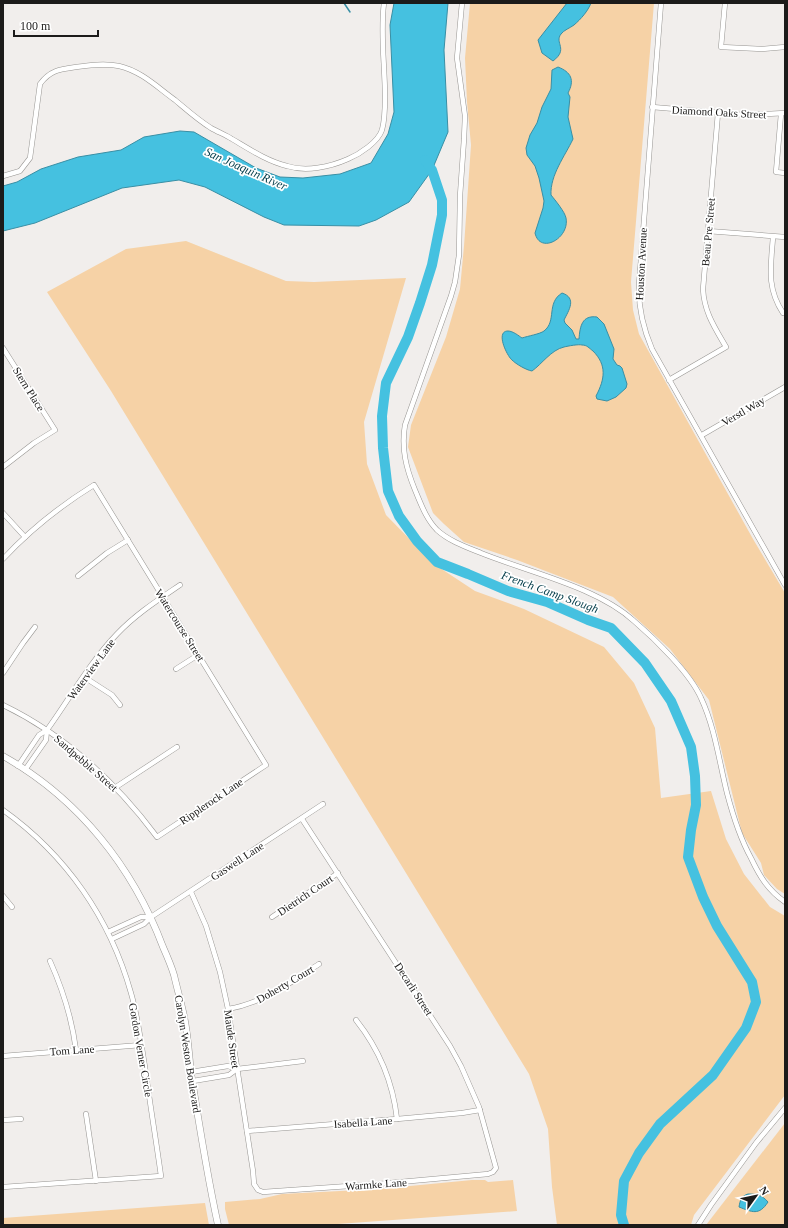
<svg xmlns="http://www.w3.org/2000/svg" width="788" height="1228" font-family="Georgia,serif">
	<rect width="100%" height="100%" fill="#f1eeec"/>
	<g fill="#f6d2a6">
		<polygon points="470,3 654,3 631,282 633,310 639,334 753,539 785,593 785,894 777,889 764,875 761,863 742,833 709,700 670,649 613,597 517,560 464,542 444,524 433,513 408,447 411,425 446,337 460,289 464,246 471,145 467,102 465,58"/>
		<polygon points="186,241 286,281 314,282 406,278 364,422 367,464 386,515 434,564 475,591 524,609 604,647 634,683 655,728 661,798 711,791 726,839 744,874 770,907 785,916 785,1095 694,1215 691,1225 557,1225 552,1187 548,1129 529,1074 111,391 47,292 126,249"/>
		<polygon points="785,1123 785,1225 706,1225"/>
		<polygon points="472,1180 485,1180 488,1182 513,1180 517,1211 324,1225 229,1225 225,1209 225,1202 260,1199 282,1194 379,1189"/>
		<polygon points="205,1203 209,1225 3,1225 3,1218"/>
	</g>
	<g fill="#45c1e0" stroke="#398fa5">
		<polygon points="394,3 448,3 444,50 448,132 432,170 409,202 376,220 359,226 284,225 264,217 205,187 179,180 122,188 35,223 3,231 3,186 17,182 41,169 78,157 121,150 144,137 180,131 194,132 256,168 280,177 303,178 340,174 371,163 388,134 394,112 390,25"/>
		<path d="M567 3H591C588 11 581 19 574 25 570 28 564 30 561 34 554 43 569 49 553 61L542 53 538 40Z"/>
		<path d="M558 67C571 72 575 80 568 93L570 97 568 117 573 139C565 156 550 175 551 195 555 200 565 212 566 218 570 238 540 255 535 233L543 208 544 201 539 178 535 166 527 155 526 148 530 135 537 123 542 107 551 89 552 70Z"/>
		<path d="M562 293C577 298 569 310 564 320L565 323 572 330 576 339H579C580 326 582 315 597 317L604 324 614 349 613 359 617 365 620 366 622 368 627 384 626 388 616 397 607 401 597 399 596 396C605 379 607 365 593 351 589 348 587 345 582 345 579 344 568 346 564 347 551 350 542 364 532 371 526 370 516 364 512 360 507 356 495 331 508 331 513 331 519 336 522 338 528 336 540 334 544 331 557 321 546 303 562 293Z"/>
		<path d="M748 1194C757 1194 762 1195 768 1202 759 1216 752 1212 739 1207 740 1201 741 1196 748 1194Z"/>
	</g>
	<g fill="none" stroke-linecap="round" stroke-linejoin="round">
		<polyline stroke="#398fa5" stroke-width="1.5" points="344,3 350,12"/>
		<polyline stroke="#45c1e0" stroke-width="10" points="425,160 432,170 442,200 442,215 432,265 420,303 408,337 386,383 382,416 383,448 388,491 399,516 417,541 437,562 468,574 508,591 547,602 588,620 611,628 645,663 671,701 691,747 695,776 696,805 691,830 688,857 703,897 717,926 752,982 756,1002 746,1028 713,1075 660,1124 639,1153 624,1181 621,1215 624,1225"/>
		<defs>
			<g id="street">
				<path d="M462 3 457 58 465 116 464 139 460 196 459 255 455 282 451 296 405 425C401 448 406 468 415 490 421 504 426 519 437 530 449 541 466 547 481 553 528 572 597 587 634 621 655 639 690 673 701 698 715 728 719 761 727 793 733 816 740 838 751 858 760 877 768 890 785 902"/>
				<path d="M661 3 639 284C638 308 643 328 652 349L785 585"/>
				<polyline points="725,3 721,47 762,49 785,47"/>
				<polyline points="652,107 745,115 785,113"/>
				<polyline points="781,114 776,172 785,173"/>
				<path d="M3 176 20 171 30 158 40 84C50 70 61 69 76 67 90 65 105 63 119 66 141 71 157 87 175 100 187 110 198 120 211 128 218 132 226 135 232 139 249 149 267 161 287 166 306 172 330 167 348 159 360 154 378 142 382 130 385 119 385 108 385 97 385 66 380 34 384 3"/>
				<polyline points="708,231 785,237"/>
				<path d="M773 237C771 266 766 287 783 313"/>
				<polyline points="3,348 55,430 34,443 3,467"/>
				<path d="M669 380 726 347C715 328 704 312 703 289L718 113"/>
				<polyline points="702,435 785,387"/>
				<polyline points="3,513 25,537"/>
				<path d="M3 559C30 530 60 506 94 485L266 765 157 837C116 782 65 735 3 705"/>
				<polyline points="78,576 107,553 128,540"/>
				<polyline points="176,669 198,655"/>
				<polyline points="3,673 23,643 35,627"/>
				<polyline points="84,677 112,695 120,705"/>
				<polyline points="18,766 39,735 47,730"/>
				<path d="M25 770 46 740 47 730C70 698 90 662 117 634 136 614 158 600 180 585"/>
				<polyline points="116,787 177,747"/>
				<path d="M3 810C66 855 110 918 131 993 138 1017 141 1043 145 1067 150 1104 156 1140 161 1176L3 1187"/>
				<polyline points="191,892 206,926 220,972 228,1009 253,1171 254,1184 258,1190 263,1192 378,1184 488,1174 493,1172 496,1168 479,1107 461,1066 450,1046 302,819"/>
				<polyline points="3,896 12,907"/>
				<polyline points="272,917 338,873"/>
				<polyline points="108,932 141,917 151,917"/>
				<polyline points="112,939 144,924 151,917 323,804"/>
				<path d="M50 961C63 990 72 1019 76 1050"/>
				<path d="M228 1009C263 1003 290 983 319 964"/>
				<path d="M356 1020C379 1049 393 1083 397 1119"/>
				<polyline points="3,1056 141,1045"/>
				<polyline points="191,1072 228,1066 237,1069"/>
				<polyline points="193,1081 229,1075 237,1069 303,1061"/>
				<polyline points="86,1114 96,1181"/>
				<polyline points="3,1120 21,1119"/>
				<polyline points="247,1131 397,1119 462,1113 480,1110"/>
				<polyline points="698,1225 711,1205 756,1143 785,1108"/>
			</g>
			<path id="secondary" d="M3 756C78 798 133 867 163 947 167 956 171 965 174 975 177 988 181 1002 184 1016 188 1035 189 1054 191 1073 199 1124 207 1175 218 1225"/>
		</defs>
		<use href="#street" stroke="#979592" stroke-width="5.5"/>
		<use href="#secondary" stroke="#979592" stroke-width="7"/>
		<use href="#street" stroke="#fff" stroke-width="4.5"/>
		<use href="#secondary" stroke="#fff" stroke-width="6"/>
	</g>
	<g text-anchor="middle" stroke-width="3.5" stroke-linejoin="round" paint-order="stroke">
		<g font-size="11" fill="#1c1b1a" stroke="#fff">
			<text transform="translate(719 112) rotate(3)" y="4">Diamond Oaks Street</text>
			<text transform="translate(708 232) rotate(-85)" y="4">Beau Pre Street</text>
			<text transform="translate(641 264) rotate(-87)" y="4">Houston Avenue</text>
			<text transform="translate(29 389) rotate(58)" y="4">Stern Place</text>
			<text transform="translate(743 411) rotate(-30)" y="4">Verstl Way</text>
			<text transform="translate(180 625) rotate(58)" y="4">Watercourse Street</text>
			<text transform="translate(91 669) rotate(-54)" y="4">Waterview Lane</text>
			<text transform="translate(86 763) rotate(41)" y="4">Sandpebble Street</text>
			<text transform="translate(211 801) rotate(-34)" y="4">Ripplerock Lane</text>
			<text transform="translate(237 861) rotate(-33)" y="4">Gaswell Lane</text>
			<text transform="translate(305 895) rotate(-34)" y="4">Dietrich Court</text>
			<text transform="translate(285 984) rotate(-30)" y="4">Doherty Court</text>
			<text transform="translate(414 989) rotate(57)" y="4">Decarli Street</text>
			<text transform="translate(232 1039) rotate(82)" y="4">Maude Street</text>
			<text transform="translate(72 1050) rotate(-4)" y="4">Tom Lane</text>
			<text transform="translate(141 1050) rotate(80)" y="4">Gordon Verner Circle</text>
			<text transform="translate(188 1054) rotate(81)" y="4">Carolyn Weston Boulevard</text>
			<text transform="translate(363 1122) rotate(-4)" y="4">Isabella Lane</text>
			<text transform="translate(376 1184) rotate(-4)" y="4">Warmke Lane</text>
		</g>
		<g font-size="12" font-style="italic" fill="#023c49" stroke="#fff">
			<text transform="translate(246 169) rotate(24)" y="4">San Joaquin River</text>
			<text transform="translate(550 592) rotate(20)" y="4">French Camp Slough</text>
		</g>
	</g>
	<rect width="788" height="1228" fill="none" stroke="#1c1b1a" stroke-width="8"/>
	<g transform="translate(756 1196) rotate(57)" stroke="#ffffff" stroke-width="3" paint-order="stroke">
	<path d="M0-3L7 15L0 10L-7 15Z" fill="#1c1b1a"/>
	<text y="-6" font-size="11" font-weight="bold" text-anchor="middle" fill="#1c1b1a">N</text>
	</g>
	<path d="M14 30v6h84v-6" fill="none" stroke="#1c1b1a" stroke-width="2"/>
	<text x="20" y="30" font-size="12" fill="#1c1b1a" stroke="#ffffff" stroke-width="3" paint-order="stroke">100 m</text>
</svg>
